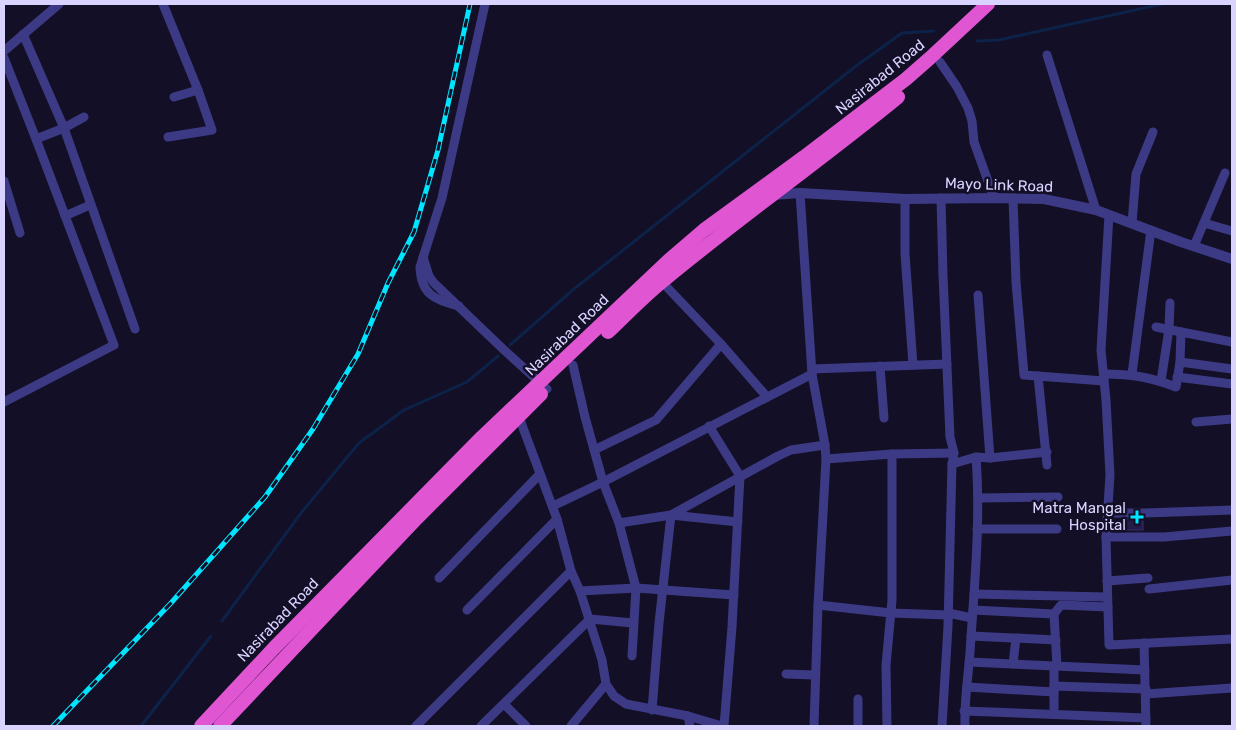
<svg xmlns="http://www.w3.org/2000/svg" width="1236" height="730" font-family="Rubik,sans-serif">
	<rect width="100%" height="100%" fill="#130f26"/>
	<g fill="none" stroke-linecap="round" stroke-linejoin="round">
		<g stroke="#0c2248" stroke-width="3">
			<polyline points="977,41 999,40 1162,4"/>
			<polyline points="510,345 574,289 856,66 902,33 934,31"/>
			<polyline points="222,621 301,513 359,443 404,410 467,382 498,356"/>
			<polyline points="141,726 211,636"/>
		</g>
	</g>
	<rect fill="#241b47" stroke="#3b2d73" x="1123" y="519" width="20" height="11"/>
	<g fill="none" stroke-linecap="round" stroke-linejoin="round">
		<g stroke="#3d3a85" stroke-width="9">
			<polyline points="163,4 198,90 212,130 168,137"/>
			<polyline points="23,34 64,128 135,329"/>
			<polyline points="4,51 59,4"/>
			<polyline points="1047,55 1096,210"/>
			<polyline points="4,58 36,139 114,345 4,402"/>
			<polyline points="940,62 957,87 968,108 972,121 974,142 994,198"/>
			<polyline points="174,97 198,90"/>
			<polyline points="36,139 64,128 84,117"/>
			<polyline points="4,181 20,233"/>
			<polyline points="800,193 812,374 825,445 826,459"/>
			<polyline points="941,198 943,275 950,437 954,453 952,464 948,626 942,726"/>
			<polyline points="1013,198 1016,282 1024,375 1104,381"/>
			<polyline points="905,199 905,254 913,365"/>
			<polyline points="1109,215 1101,350 1106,400 1110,475 1106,537 1109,645 1232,639"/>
			<polyline points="65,216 90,205"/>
			<polyline points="1132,223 1136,174 1153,132"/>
			<polyline points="1204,223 1232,231"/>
			<polyline points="1194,246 1225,173"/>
			<polyline points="423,257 429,276 434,283 503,349 547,389"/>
			<polyline points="662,282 721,344 767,397"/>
			<polyline points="978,295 990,458"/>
			<path d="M459 306C434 300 421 294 420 267L442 198 485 4"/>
			<polyline points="1156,327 1232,342"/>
			<polyline points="1180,362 1232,369"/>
			<polyline points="573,365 585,417 603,482 619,523 636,588 632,656"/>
			<polyline points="880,366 884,418"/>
			<polyline points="812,369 947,364"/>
			<path d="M1104 374C1131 374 1150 377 1176 387L1180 362 1181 332"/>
			<polyline points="1132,374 1151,230"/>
			<polyline points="1038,376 1047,465"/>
			<polyline points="1177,377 1232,384"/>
			<polyline points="1161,381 1169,329 1170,303"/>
			<polyline points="519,417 557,519 571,571 580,591 602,660 606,684 614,696 626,704 688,716 722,726"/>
			<polyline points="1196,422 1232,419"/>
			<polyline points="709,426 740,476 732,627 724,726"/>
			<polyline points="594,450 656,420 721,344"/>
			<polyline points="952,464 976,457"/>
			<polyline points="979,498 1058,497"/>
			<polyline points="553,506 603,482 812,374"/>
			<polyline points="1108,513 1145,513 1232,510"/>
			<polyline points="619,523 671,515 738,522"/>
			<polyline points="977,529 1057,529"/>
			<polyline points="1106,537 1164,537 1232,531"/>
			<polyline points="439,578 540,474"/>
			<polyline points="1107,581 1148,578"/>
			<polyline points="1149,589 1232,580"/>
			<polyline points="580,591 636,588 734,595"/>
			<polyline points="974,594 1107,597"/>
			<polyline points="818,605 891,613 948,615"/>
			<polyline points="467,610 557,519"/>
			<polyline points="973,610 1054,614 1061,605 1108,607"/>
			<polyline points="948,613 972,618"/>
			<polyline points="1054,614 1057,666"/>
			<polyline points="971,636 1056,640"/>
			<polyline points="1144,643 1146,726"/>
			<polyline points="969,662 1145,670"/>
			<polyline points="1013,664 1016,638"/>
			<polyline points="1054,666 1054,714"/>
			<polyline points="786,674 815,675"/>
			<polyline points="1054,686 1146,689"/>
			<polyline points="967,687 1054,692"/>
			<polyline points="1146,694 1232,688"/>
			<polyline points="504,704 526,726"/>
			<polyline points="652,710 659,623 671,515 778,456 791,450 825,445"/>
			<polyline points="964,711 1146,718"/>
			<polyline points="688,716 690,726"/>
			<polyline points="416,726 571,571"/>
			<polyline points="481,726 590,619 633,623"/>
			<polyline points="571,726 606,684"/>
			<polyline points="814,726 818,605 826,459 892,454 954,453"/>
			<polyline points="858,726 858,699"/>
			<polyline points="887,726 886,665 892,600 892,454"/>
			<path d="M965 726C964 702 968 678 970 653 974 588 981 523 976 457L990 458 1047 452"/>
		</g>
		<polyline stroke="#3d3a85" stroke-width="10" points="772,195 800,193 905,199 994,198 1044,199 1096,210 1181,242 1232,259"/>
		<g stroke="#e055d1" stroke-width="14">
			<path d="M608 332C626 315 644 296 664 280 740 217 821 160 898 97"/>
			<polyline points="201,726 274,648 482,437 669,260 704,230 804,157 906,79 930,58 988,4"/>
			<polyline points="220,726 417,518 541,394"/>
		</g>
		<defs>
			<polyline id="rail" points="53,726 171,603 265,497 313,429 358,354 388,283 414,232 438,150 470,4"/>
		</defs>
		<use href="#rail" stroke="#00e5ff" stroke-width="5"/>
		<use href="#rail" stroke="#130f26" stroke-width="3" stroke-dasharray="9" stroke-linecap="butt"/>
	</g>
	<path fill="#00e5ff" stroke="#130f26" stroke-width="2" d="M1134.5 509.5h5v5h5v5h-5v5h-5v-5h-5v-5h5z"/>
	<g text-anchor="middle" stroke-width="5" stroke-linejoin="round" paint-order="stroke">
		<g font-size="15" fill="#d9d4ff" stroke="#130f26">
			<text transform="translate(880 77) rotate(-39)" y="5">Nasirabad Road</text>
			<text transform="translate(999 185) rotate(2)" y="5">Mayo Link Road</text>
			<text transform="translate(567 335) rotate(-44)" y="5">Nasirabad Road</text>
			<text transform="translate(278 620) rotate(-46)" y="5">Nasirabad Road</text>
		</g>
		<g font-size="15" fill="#d9d4ff" stroke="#130f26" text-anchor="end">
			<text x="1126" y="513">Matra Mangal<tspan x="1126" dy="17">Hospital</tspan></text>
		</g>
	</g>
	<rect width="1236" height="730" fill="none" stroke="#d9d4ff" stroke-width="10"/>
</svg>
